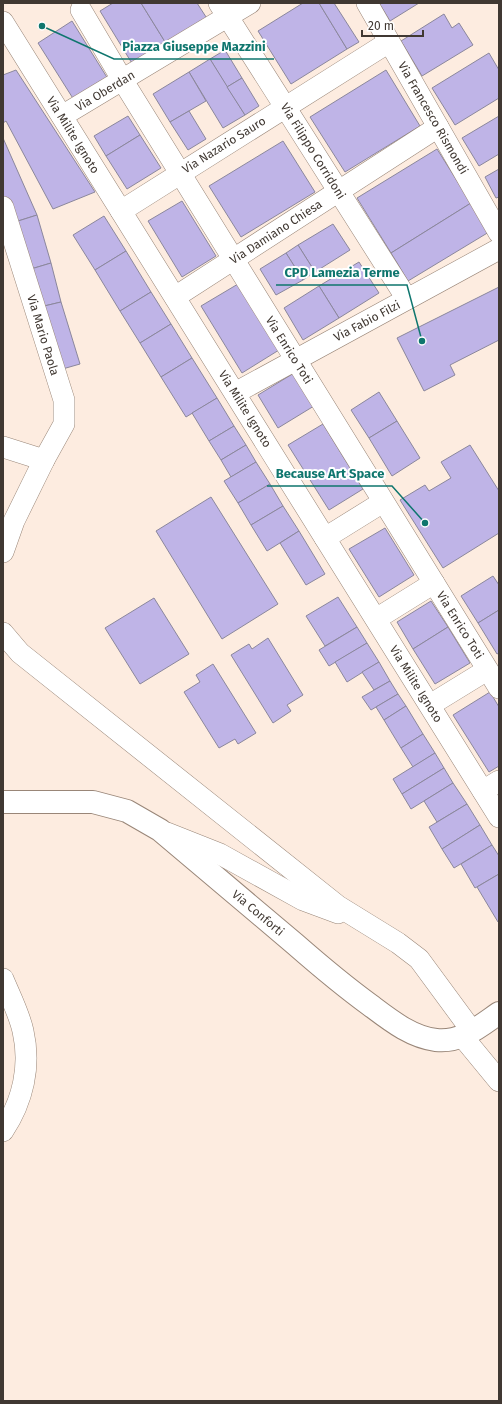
<svg xmlns="http://www.w3.org/2000/svg" width="502" height="1404" font-family="'Fira Sans',sans-serif">
	<rect width="100%" height="100%" fill="#fdece0"/>
	<g fill="#bfb4e7" stroke="#8b879c">
		<polygon points="113,3 141,3 167,45 133,65 100,11"/>
		<polygon points="141,3 197,3 208,20 167,45"/>
		<polygon points="303,3 319,3 347,49 291,84 258,31"/>
		<polygon points="319,3 334,3 359,42 347,49"/>
		<polygon points="379,3 419,3 390,21"/>
		<polygon points="444,14 452,28 459,23 473,45 422,76 401,41"/>
		<polygon points="72,21 108,79 74,100 38,43"/>
		<polygon points="225,50 242,78 227,87 210,59"/>
		<polygon points="489,53 499,70 499,98 455,125 432,88"/>
		<polygon points="210,59 245,115 223,128 189,72"/>
		<polygon points="16,70 95,192 53,209 6,121 3,123 3,75"/>
		<polygon points="386,70 420,126 345,172 310,117"/>
		<polygon points="189,72 206,101 170,122 153,94"/>
		<polygon points="242,78 259,106 245,115 227,87"/>
		<polygon points="189,111 206,139 188,150 170,122"/>
		<polygon points="128,116 140,135 106,156 94,136"/>
		<polygon points="499,116 499,154 479,166 462,138"/>
		<polygon points="140,135 161,168 127,189 106,156"/>
		<polygon points="3,138 37,215 15,222 3,197"/>
		<polygon points="283,141 315,192 241,237 209,186"/>
		<polygon points="437,149 471,203 391,253 357,198"/>
		<polygon points="499,169 499,197 496,198 485,177"/>
		<polygon points="182,201 216,256 182,277 148,221"/>
		<polygon points="471,203 489,232 408,281 391,253"/>
		<polygon points="37,215 51,263 31,269 15,222"/>
		<polygon points="104,216 126,251 95,270 73,235"/>
		<polygon points="333,224 350,250 315,272 298,245"/>
		<polygon points="298,245 315,272 303,280 286,253"/>
		<polygon points="126,251 151,292 120,311 95,270"/>
		<polygon points="286,253 303,280 276,295 260,269"/>
		<polygon points="359,262 379,293 339,318 319,286"/>
		<polygon points="51,263 61,302 40,307 31,269"/>
		<polygon points="238,284 279,350 242,373 201,306"/>
		<polygon points="319,286 339,318 303,340 284,308"/>
		<polygon points="499,287 499,340 450,365 455,375 424,391 397,338"/>
		<polygon points="151,292 171,324 140,343 120,311"/>
		<polygon points="61,302 80,364 59,370 40,307"/>
		<polygon points="171,324 192,358 161,377 140,343"/>
		<polygon points="192,358 217,398 186,417 161,377"/>
		<polygon points="294,373 314,406 278,428 258,395"/>
		<polygon points="379,392 397,421 369,438 351,410"/>
		<polygon points="217,398 234,426 209,441 192,413"/>
		<polygon points="397,421 420,458 392,476 369,438"/>
		<polygon points="323,424 363,489 329,510 288,445"/>
		<polygon points="234,426 246,445 221,460 209,441"/>
		<polygon points="246,445 256,462 231,477 221,460"/>
		<polygon points="470,445 499,491 499,533 443,568 400,500 425,485 429,491 451,478 441,462"/>
		<polygon points="256,462 270,484 238,503 224,481"/>
		<polygon points="270,484 283,506 251,525 238,503"/>
		<polygon points="211,497 278,604 222,639 156,531"/>
		<polygon points="283,506 299,531 267,551 251,525"/>
		<polygon points="385,528 414,575 379,597 349,549"/>
		<polygon points="299,531 325,574 306,585 280,543"/>
		<polygon points="493,576 499,585 499,610 478,623 461,596"/>
		<polygon points="338,597 357,627 325,646 306,616"/>
		<polygon points="154,598 189,654 140,684 105,628"/>
		<polygon points="431,601 448,627 413,649 397,622"/>
		<polygon points="499,610 499,653 497,654 478,623"/>
		<polygon points="357,627 367,643 329,666 319,650"/>
		<polygon points="448,627 470,663 435,684 413,649"/>
		<polygon points="268,638 303,695 287,705 291,711 273,723 231,655 249,644 252,649"/>
		<polygon points="367,643 379,662 347,682 335,662"/>
		<polygon points="379,662 390,681 374,690 362,672"/>
		<polygon points="213,664 256,733 238,744 235,739 219,748 184,692 200,682 196,675"/>
		<polygon points="390,681 398,694 371,710 362,697"/>
		<polygon points="490,692 499,707 499,766 489,772 453,715"/>
		<polygon points="398,694 406,706 384,720 376,707"/>
		<polygon points="406,706 423,734 401,748 384,720"/>
		<polygon points="423,734 435,753 413,767 401,748"/>
		<polygon points="435,753 444,768 402,794 393,779"/>
		<polygon points="444,768 453,783 411,809 402,794"/>
		<polygon points="453,783 467,804 437,822 424,801"/>
		<polygon points="467,804 480,825 442,849 429,827"/>
		<polygon points="480,825 492,845 454,868 442,849"/>
		<polygon points="492,845 499,856 499,874 475,888 461,864"/>
		<polygon points="499,874 499,922 498,922 477,887"/>
	</g>
	<g fill="none" stroke-linecap="round" stroke-linejoin="round">
		<defs>
			<g id="minor">
				<polyline points="219,3 407,299"/>
				<polyline points="367,3 499,233"/>
				<polyline points="81,10 123,81 499,688"/>
				<polyline points="3,22 499,817"/>
				<polyline points="62,116 250,3"/>
				<polyline points="3,207 64,400 64,424 44,460 14,521 3,552"/>
				<polyline points="121,211 389,42"/>
				<polyline points="175,297 438,127"/>
				<polyline points="235,393 499,249"/>
				<polyline points="3,447 44,460"/>
				<polyline points="325,538 383,502"/>
				<polyline points="376,619 434,583"/>
				<polyline points="3,633 20,653 338,906 398,943 419,959 472,1031"/>
				<polyline points="430,705 487,670"/>
				<polyline points="483,791 499,781"/>
				<polyline points="167,833 220,854 303,900 338,913"/>
				<path d="M3 979C10 996 19 1013 23 1031 31 1066 23 1101 3 1131"/>
				<polyline points="462,1036 499,1081"/>
			</g>
			<path id="major" d="M3 802H93L127 811 160 830C205 868 250 906 295 944 319 965 344 986 370 1005 390 1020 411 1037 436 1040 461 1043 480 1026 499 1013"/>
		</defs>
		<use href="#minor" stroke="#998678" stroke-width="22"/>
		<use href="#major" stroke="#998678" stroke-width="24"/>
		<use href="#minor" stroke="#fff" stroke-width="21"/>
		<use href="#major" stroke="#fff" stroke-width="22"/>
	</g>
	<g text-anchor="middle" stroke-width="4" stroke-linejoin="round" paint-order="stroke">
		<g font-size="12" fill="#403832" stroke="#fff">
			<text transform="translate(105 91) rotate(-31)" y="4">Via Oberdan</text>
			<text transform="translate(433 118) rotate(60)" y="4">Via Francesco Rismondi</text>
			<text transform="translate(73 135) rotate(58)" y="4">Via Milite Ignoto</text>
			<text transform="translate(224 145) rotate(-32)" y="4">Via Nazario Sauro</text>
			<text transform="translate(313 151) rotate(58)" y="4">Via Filippo Corridoni</text>
			<text transform="translate(276 232) rotate(-33)" y="4">Via Damiano Chiesa</text>
			<text transform="translate(367 321) rotate(-28)" y="4">Via Fabio Filzi</text>
			<text transform="translate(43 335) rotate(73)" y="4">Via Mario Paola</text>
			<text transform="translate(289 350) rotate(58)" y="4">Via Enrico Toti</text>
			<text transform="translate(245 409) rotate(58)" y="4">Via Milite Ignoto</text>
			<text transform="translate(460 625) rotate(58)" y="4">Via Enrico Toti</text>
			<text transform="translate(416 684) rotate(58)" y="4">Via Milite Ignoto</text>
			<text transform="translate(258 913) rotate(40)" y="4">Via Conforti</text>
		</g>
	</g>
	<path fill="none" stroke="#0f766e" stroke-width="1.5" d="M42 26L114 59H274M422 341L407 285H276M425 523L392 486H267"/>
	<g fill="#0f766e" stroke="#fff" stroke-width="1.5">
		<circle cx="42" cy="26" r="4"/>
		<circle cx="422" cy="341" r="4"/>
		<circle cx="425" cy="523" r="4"/>
	</g>
	<g font-size="13" text-anchor="middle" font-weight="bold" fill="#0f766e" stroke="#fff" stroke-width="4" stroke-linejoin="round" paint-order="stroke">
		<text x="194" y="51">Piazza Giuseppe Mazzini</text>
		<text x="342" y="277">CPD Lamezia Terme</text>
		<text x="330" y="478">Because Art Space</text>
	</g>
	<rect width="502" height="1404" fill="none" stroke="#403832" stroke-width="8"/>
	<path d="M362 30v6h61v-6" fill="none" stroke="#403832" stroke-width="2"/>
	<text x="368" y="30" font-size="12" fill="#403832" stroke="#ffffff" stroke-width="3" paint-order="stroke">20 m</text>
</svg>
